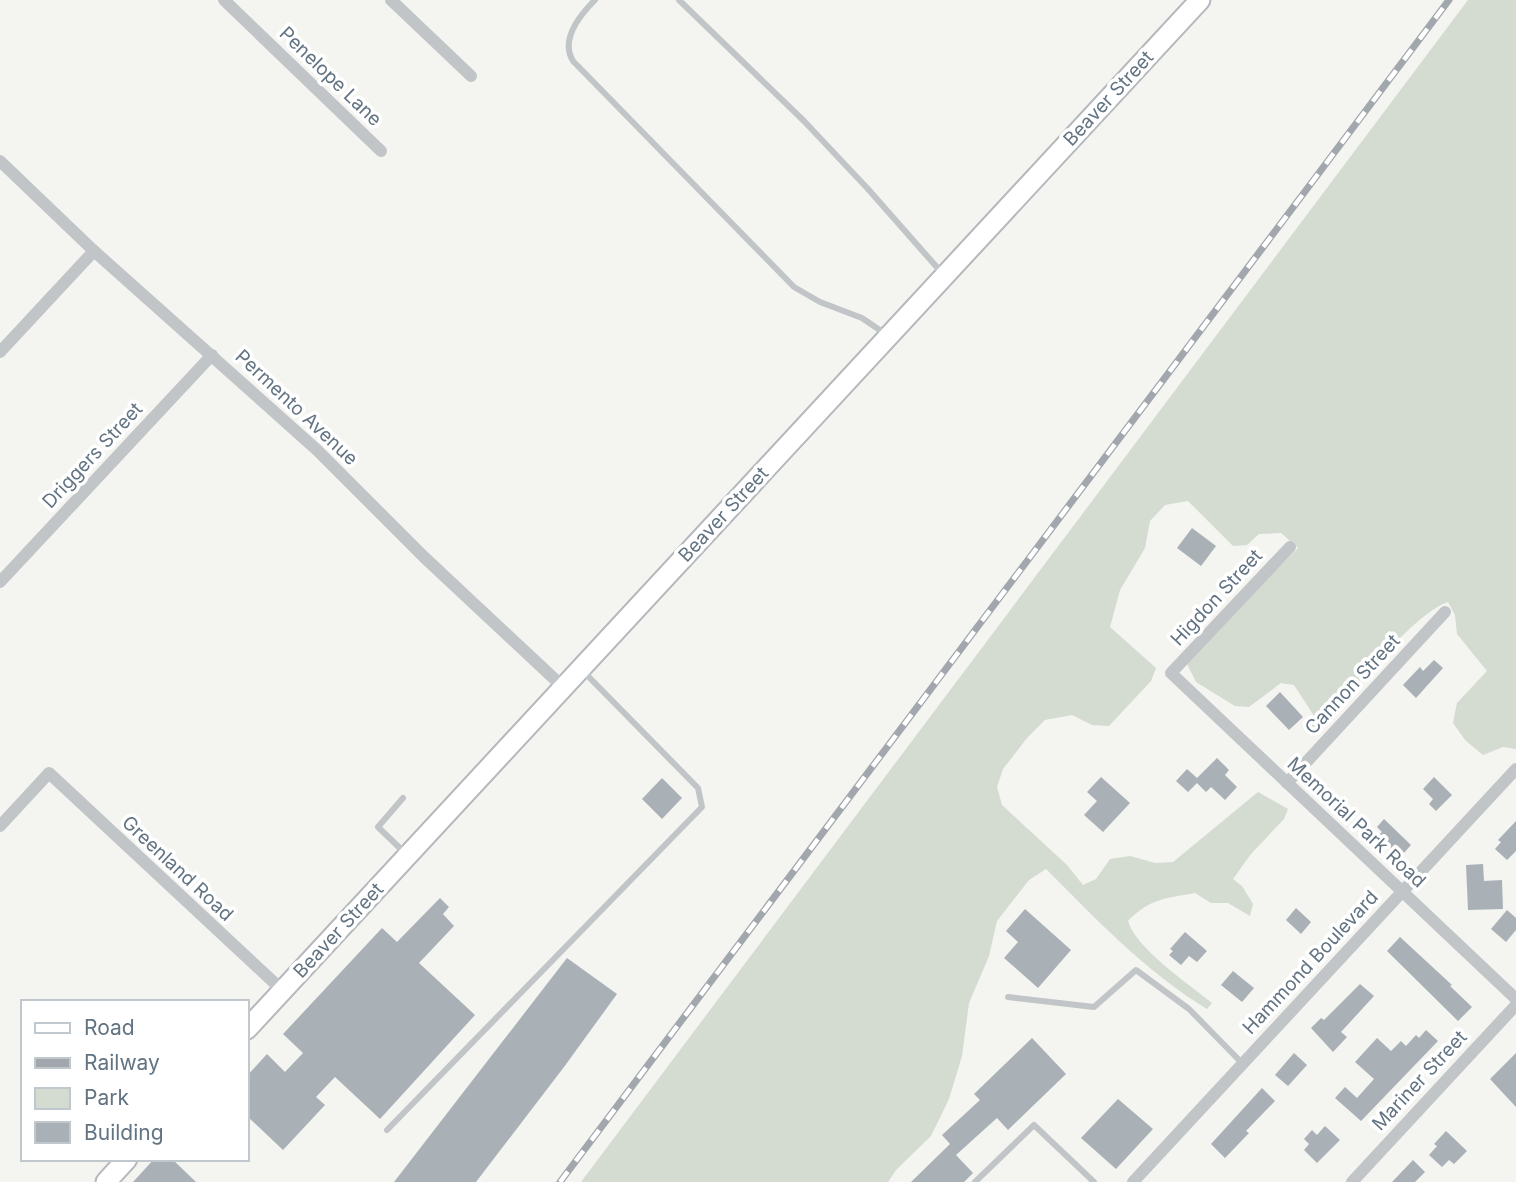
<svg xmlns="http://www.w3.org/2000/svg" width="1516" height="1182" font-family="Inter,sans-serif">
	<rect width="100%" height="100%" fill="#f4f4f0"/>
	<path fill="#d4dbd1" d="M1468 0H1516V749L1503 747 1483 755 1465 740 1453 723 1457 703 1487 671 1457 634 1455 615 1448 602C1414 613 1351 693 1324 722L1310 730 1314 716 1294 685 1281 683 1249 707 1235 706 1196 682 1186 662 1298 548 1281 533 1259 534 1247 545 1233 546 1188 501 1165 505 1150 521 1145 548 1120 590 1110 627 1156 668 1151 681 1109 726 1092 725 1072 715 1045 720 1027 738 1003 769 997 787 1002 805 1067 865 1083 885 1096 879 1110 859 1130 856 1155 863 1173 862 1258 792 1288 809 1284 819 1251 854 1233 879 1242 886 1253 904 1250 916 1228 903H1211L1195 893C1166 898 1149 899 1128 921 1136 949 1189 984 1212 1003L1207 1009C1145 971 1097 920 1046 869L1029 880 997 921 989 956 969 1003 962 1056 949 1099 931 1136 896 1170 888 1182H581Z"/>
	<g fill="#a9b1b7">
		<polygon points="1192,528 1216,546 1201,566 1177,548"/>
		<polygon points="1434,660 1443,668 1416,698 1403,685 1420,667 1423,671"/>
		<polygon points="1280,692 1303,717 1289,730 1266,706"/>
		<polygon points="1217,758 1229,770 1225,775 1237,787 1225,800 1211,787 1206,792 1197,783 1188,792 1176,781 1187,769 1197,778"/>
		<polygon points="1101,777 1130,803 1103,832 1084,815 1097,801 1087,792"/>
		<polygon points="1434,777 1452,795 1436,811 1429,804 1433,799 1423,789"/>
		<polygon points="662,778 682,798 662,819 642,799"/>
		<polygon points="1384,819 1411,845 1403,854 1400,851 1397,854 1387,845 1382,850 1372,841 1382,832 1377,827"/>
		<polygon points="1516,821 1516,851 1507,860 1495,849 1501,842 1498,840"/>
		<polygon points="1483,864 1484,881 1502,880 1503,909 1468,910 1466,865"/>
		<polygon points="440,898 449,907 443,914 454,926 419,963 475,1015 380,1119 335,1077 316,1097 325,1105 283,1150 247,1116 247,1076 267,1054 285,1072 303,1053 283,1034 382,928 397,942"/>
		<polygon points="1296,908 1311,922 1301,934 1286,920"/>
		<polygon points="1025,909 1071,950 1038,988 1004,958 1018,942 1006,931"/>
		<polygon points="1507,910 1516,918 1516,930 1506,942 1491,929"/>
		<polygon points="1185,932 1207,951 1197,962 1189,956 1181,965 1169,955 1173,951 1170,949"/>
		<polygon points="1400,937 1452,985 1450,986 1472,1007 1458,1021 1387,951"/>
		<polygon points="567,958 617,994 564,1067 476,1182 394,1182"/>
		<polygon points="1233,971 1254,988 1242,1002 1221,985"/>
		<polygon points="1360,984 1374,996 1341,1032 1347,1037 1333,1052 1311,1028 1321,1018 1324,1020"/>
		<polygon points="1426,1030 1438,1041 1361,1121 1335,1098 1345,1087 1357,1098 1374,1079 1355,1062 1377,1038 1391,1051 1401,1041 1406,1046 1416,1035 1419,1038"/>
		<polygon points="1032,1038 1066,1074 1008,1130 997,1118 956,1155 973,1173 964,1182 911,1182 950,1144 942,1135 980,1100 974,1094"/>
		<polygon points="1294,1053 1307,1065 1288,1086 1275,1075"/>
		<polygon points="1516,1053 1516,1107 1490,1079"/>
		<polygon points="1262,1088 1275,1101 1246,1131 1249,1133 1225,1158 1211,1144"/>
		<polygon points="1118,1099 1153,1129 1116,1169 1081,1138"/>
		<polygon points="1325,1126 1340,1140 1317,1163 1304,1150 1309,1144 1304,1139 1312,1130 1317,1135"/>
		<polygon points="1446,1131 1467,1151 1454,1164 1449,1160 1442,1167 1429,1155 1437,1146 1434,1144"/>
		<polygon points="154,1159 172,1159 196,1182 133,1182"/>
		<polygon points="1413,1160 1425,1172 1415,1182 1392,1182"/>
	</g>
	<g fill="none" stroke-linecap="round" stroke-linejoin="round">
		<defs>
			<g id="primary">
				<polyline points="247,1029 1200,0"/>
				<polyline points="106,1182 127,1159"/>
			</g>
		</defs>
		<use href="#primary" stroke="#b4b8bc" stroke-width="23"/>
		<g stroke="#c1c5c8" stroke-width="6">
			<path d="M595 0C580 15 560 40 573 61L794 287 820 302 862 318 887 335"/>
			<polyline points="679,0 804,121 868,189 942,273"/>
			<polyline points="403,798 378,827 406,854"/>
			<polyline points="1008,997 1094,1007 1136,970 1189,1009 1242,1063"/>
			<polyline points="387,1130 702,807 698,788 582,670"/>
			<polyline points="975,1182 1034,1125 1094,1182"/>
		</g>
		<g stroke="#c1c5c8" stroke-width="12">
			<polyline points="224,0 381,151"/>
			<polyline points="391,0 471,76"/>
			<polyline points="0,161 94,251 317,450 424,557 563,687"/>
			<polyline points="0,352 94,251"/>
			<polyline points="1290,547 1171,673 1516,999"/>
			<polyline points="0,582 212,355"/>
			<polyline points="1287,783 1445,612"/>
			<polyline points="0,826 49,773 282,990"/>
			<polyline points="1133,1182 1516,769"/>
			<polyline points="1352,1182 1516,1005"/>
		</g>
		<use href="#primary" stroke="#fff" stroke-width="19"/>
		<defs>
			<polyline id="rail" points="560,1182 1449,0"/>
		</defs>
		<use href="#rail" stroke="#a1a7ad" stroke-width="7"/>
		<use href="#rail" stroke="#fff" stroke-width="4.5" stroke-dasharray="13" stroke-linecap="butt"/>
	</g>
	<g text-anchor="middle" stroke-width="7" stroke-linejoin="round" paint-order="stroke">
		<g font-size="19" fill="#627382" stroke="#fff">
			<text transform="translate(331 76) rotate(44)" y="7">Penelope Lane</text>
			<text transform="translate(1108 98) rotate(-47)" y="7">Beaver Street</text>
			<text transform="translate(297 407) rotate(43)" y="7">Permento Avenue</text>
			<text transform="translate(92 455) rotate(-47)" y="7">Driggers Street</text>
			<text transform="translate(723 514) rotate(-47)" y="7">Beaver Street</text>
			<text transform="translate(1216 597) rotate(-47)" y="7">Higdon Street</text>
			<text transform="translate(1352 684) rotate(-47)" y="7">Cannon Street</text>
			<text transform="translate(1357 822) rotate(43)" y="7">Memorial Park Road</text>
			<text transform="translate(178 868) rotate(43)" y="7">Greenland Road</text>
			<text transform="translate(338 930) rotate(-47)" y="7">Beaver Street</text>
			<text transform="translate(1310 962) rotate(-47)" y="7">Hammond Boulevard</text>
			<text transform="translate(1419 1080) rotate(-47)" y="7">Mariner Street</text>
		</g>
	</g>
	<rect x="21" y="1000" width="228" height="161" fill="#ffffff" stroke="#c0c7cd" stroke-width="2"/>
	<rect x="35" y="1023" width="35" height="10" fill="#ffffff" stroke="#c0c7cd" stroke-width="2"/>
	<text x="84" y="1035" font-size="21" fill="#627382">Road</text>
	<rect x="35" y="1058" width="35" height="10" fill="#a1a7ad" stroke="#c0c7cd" stroke-width="2"/>
	<text x="84" y="1070" font-size="21" fill="#627382">Railway</text>
	<rect x="35" y="1088" width="35" height="21" fill="#d4dbd1" stroke="#c0c7cd" stroke-width="2"/>
	<text x="84" y="1105" font-size="21" fill="#627382">Park</text>
	<rect x="35" y="1122" width="35" height="21" fill="#a9b1b7" stroke="#c0c7cd" stroke-width="2"/>
	<text x="84" y="1140" font-size="21" fill="#627382">Building</text>
</svg>
